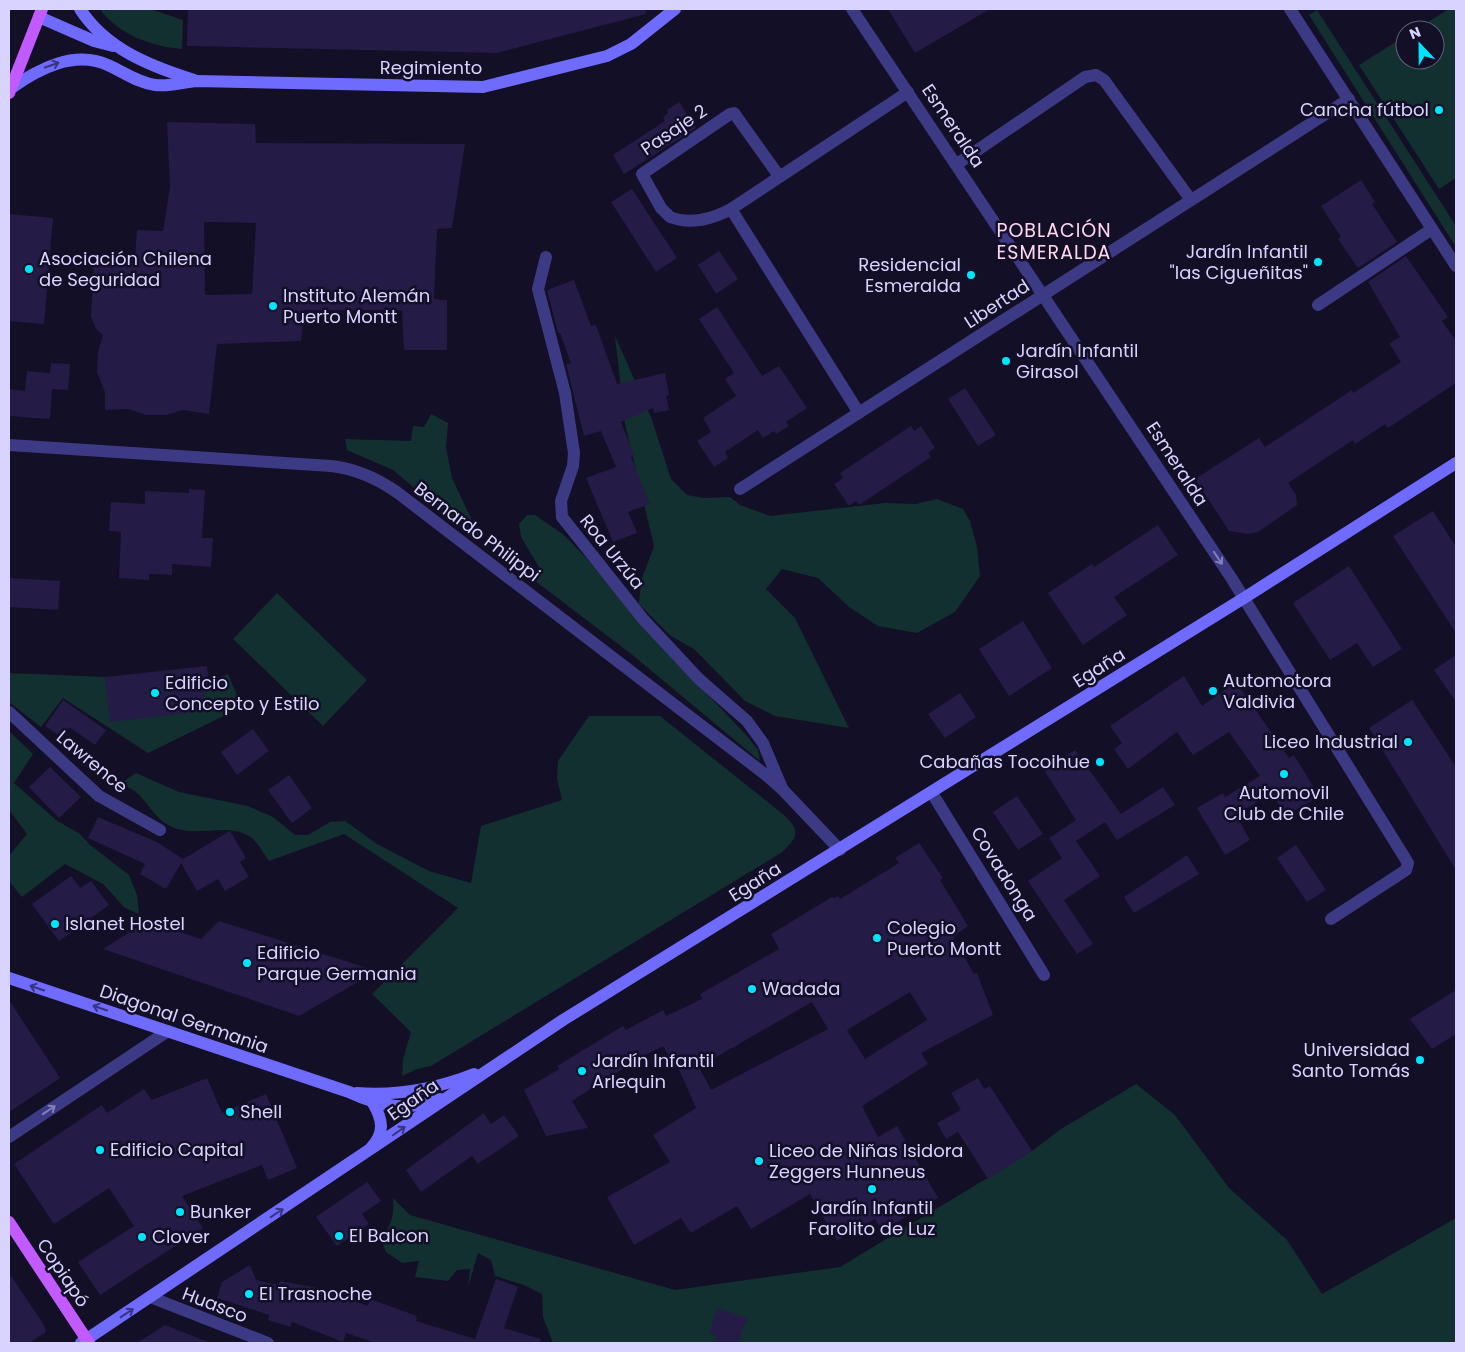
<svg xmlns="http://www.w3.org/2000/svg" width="1465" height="1352" font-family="Poppins,sans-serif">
	<rect width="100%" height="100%" fill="#130f26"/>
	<g fill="#12302f">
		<path d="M100 9H150L183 20 182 49C153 47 117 34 100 9Z"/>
		<polygon points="1449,9 1456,9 1456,178 1439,189 1359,65 1405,36 1405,60 1435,60 1435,30 1415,30"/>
		<polygon points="1317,10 1456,226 1456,247 1309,15"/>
		<polygon points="615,336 651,417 671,479 687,495 704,498 730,497 740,505 770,516 885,503 916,504 937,499 963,509 970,521 977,547 980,576 955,612 917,633 878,626 849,607 818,578 782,569 766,589 795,618 849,728 775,716 745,701 694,649 671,636 639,604 641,581 654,546 625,424"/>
		<polygon points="431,414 448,423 446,447 452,478 479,535 476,540 393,470 347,450 345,439 411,441 413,426 424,427"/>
		<polygon points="527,515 535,515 564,535 588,560 643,626 747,736 758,750 760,761 630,653 530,577 539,567 521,537 519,524"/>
		<polygon points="277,593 367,680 323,726 233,639"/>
		<polygon points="9,673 105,677 198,712 197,705 205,704 203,689 209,688 208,682 228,674 242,707 148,753 63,698 41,727 9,702"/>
		<path d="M589 716H660L784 815C802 832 797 838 781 853L431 1066 417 1069 402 1076 403 1059 411 1032 372 994 458 908 344 834 269 861C264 854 259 844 253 839 228 819 198 841 168 825 147 813 145 788 118 785L136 773 179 792 248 806 273 817 295 835H308L330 822 345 821 377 844 429 871 471 883 481 826 562 800 557 778 558 761Z"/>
		<polygon points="9,731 33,754 14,783 56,820 80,834 90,845 129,875 137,895 139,914 125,908 103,884 65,864 22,897 9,881 9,856 27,834 9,810"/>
		<path d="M1136 1084 1175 1115 1229 1188 1287 1240 1322 1294 1456 1218V1343H553L543 1317 542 1294 524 1285 495 1276 491 1260 478 1253 468 1287 470 1269 457 1270 448 1281 415 1277 419 1261 402 1263 386 1252 381 1239C392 1223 394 1218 393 1198L410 1215 675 1290 840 1267 1032 1151 1061 1129Z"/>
	</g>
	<g fill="#241b47" fill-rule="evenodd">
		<polygon points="188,9 645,9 646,14 497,53 187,46"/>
		<polygon points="888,9 990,9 915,53"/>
		<polygon points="679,102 696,128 624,174 613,155 665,121 663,117 668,113 667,110"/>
		<path d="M167 122 255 124 256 143 465 144 452 228 437 229 434 299 447 300V350H404L402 310H304L301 341 217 344 209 414 183 410 166 415H146L128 409 105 410V392L97 372 98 352 103 335 96 329 91 317 94 260 135 259 137 230 163 231 170 187ZM204 222 256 223 252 294 205 295Z"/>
		<polygon points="1361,180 1375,202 1372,204 1397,242 1358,268 1338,239 1341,237 1321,206"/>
		<polygon points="632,189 677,258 656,272 611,202"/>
		<polygon points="9,214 53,218 44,324 9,321"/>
		<polygon points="719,251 738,279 716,294 698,265"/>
		<polygon points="1406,256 1448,317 1442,321 1456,341 1456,383 1388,428 1385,424 1355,444 1353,440 1288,483 1296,495 1297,505 1258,532 1248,534 1229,531 1195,479 1259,438 1265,447 1352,390 1353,393 1401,362 1389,343 1400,337 1368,282"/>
		<polygon points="574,280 591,326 596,325 617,384 665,373 669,395 666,396 669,410 654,413 653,408 621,422 634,455 631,457 650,504 628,512 637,533 613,542 586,478 616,467 601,431 584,436 566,364 571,363 560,333 558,333 547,290"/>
		<polygon points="717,307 762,376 779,366 807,408 786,422 789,426 776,434 774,431 763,438 758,430 725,452 728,458 714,467 697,441 711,432 703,418 736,396 725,379 734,373 699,319"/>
		<polygon points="51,363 70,364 68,390 52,389 50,419 9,416 9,389 25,391 27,371 50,373"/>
		<polygon points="965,388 996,435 978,446 948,399"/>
		<polygon points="911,426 914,431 921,426 935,448 928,453 931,457 859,505 856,501 849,506 834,484 843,478 840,473"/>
		<polygon points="189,489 205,490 202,538 213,538 211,567 172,564 172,575 149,574 149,580 119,578 121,532 109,531 111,502 145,504 145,491 189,493"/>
		<polygon points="1433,511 1456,547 1456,633 1393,536"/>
		<polygon points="1158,525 1178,555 1114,597 1127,615 1083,645 1048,593 1092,564 1094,567"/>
		<polygon points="1349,566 1402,649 1373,667 1357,643 1330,660 1293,603"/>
		<polygon points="9,578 60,581 58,610 9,607"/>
		<polygon points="1023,621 1052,668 1009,696 979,649"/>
		<polygon points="1456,655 1456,702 1434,670"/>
		<polygon points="207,666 209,688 203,689 205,704 197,705 198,712 110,722 105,677"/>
		<polygon points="1184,676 1202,706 1236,682 1289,758 1294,755 1319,796 1286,816 1272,793 1236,815 1250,840 1225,855 1197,808 1223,793 1225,797 1260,776 1229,732 1193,755 1177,732 1128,769 1114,749 1122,743 1110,726"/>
		<polygon points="960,693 976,717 945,738 928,714"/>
		<polygon points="63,700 106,730 95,745 69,727 61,737 45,726"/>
		<polygon points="1412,700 1456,767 1456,870 1369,728"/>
		<polygon points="253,729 269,751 237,775 221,752"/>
		<polygon points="1075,750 1121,814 1163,787 1175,805 1117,840 1105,822 1076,841 1100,876 1064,900 1093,944 1077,954 1028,881 1062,858 1049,838 1076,820 1044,770"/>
		<polygon points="50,767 81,797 59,818 29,787"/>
		<polygon points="289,775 312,808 292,823 268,790"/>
		<polygon points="1017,796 1043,834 1018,850 993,812"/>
		<polygon points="98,817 157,842 183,859 230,831 246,858 240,862 249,877 225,891 218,879 197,891 181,863 166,889 140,874 145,864 88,838"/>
		<path d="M919 843 943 878 940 880 968 926 953 937 974 974 977 973 993 1015 921 1053 928 1064 862 1106 878 1137 897 1126 938 1198 882 1231 875 1219 837 1241 810 1194 751 1229 737 1206 691 1233 681 1218 634 1245 607 1197 670 1162 653 1135 696 1108 676 1063 674 1065 663 1046 641 1057 572 1101 588 1128 546 1136 524 1090 559 1069 557 1066 623 1026 626 1030 663 1010 666 1016 702 999 700 994 779 949 771 934 832 897 833 898 838 896 840 899 899 863 895 858ZM910 992 927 1020 865 1059 847 1030ZM812 1002 828 1029 711 1090 699 1067Z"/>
		<polygon points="1296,845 1326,890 1307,902 1277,858"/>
		<polygon points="1187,855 1199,874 1134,913 1124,897"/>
		<polygon points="71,876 80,888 91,881 109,905 59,941 32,904"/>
		<polygon points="147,921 201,939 219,921 377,971 299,1016 103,949"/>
		<polygon points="1456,990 1456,1034 1432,1049 1410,1019"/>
		<polygon points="9,1000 60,1078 9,1112"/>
		<polygon points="207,1078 222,1113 266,1094 297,1168 268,1180 262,1165 182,1196 203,1228 100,1295 78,1262 134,1226 109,1188 54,1224 14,1164 102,1105 107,1113 144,1089 152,1100"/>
		<polygon points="978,1078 984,1089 990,1086 1032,1151 988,1179 958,1132 946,1139 937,1123 961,1110 951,1093"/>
		<polygon points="484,1113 491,1124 504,1115 519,1136 478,1164 472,1156 421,1192 406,1170"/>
		<polygon points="367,1182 381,1201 362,1214 369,1224 337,1246 316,1217"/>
		<polygon points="250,1265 256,1280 278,1285 280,1281 323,1289 368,1306 370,1299 417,1316 416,1321 475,1339 496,1279 518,1287 504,1328 541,1339 540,1343 375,1343 346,1333 343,1342 292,1322 290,1327 268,1320 269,1315 217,1298 222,1282"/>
		<polygon points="9,1273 44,1325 46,1332 29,1343 9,1343"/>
		<polygon points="718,1308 747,1318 738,1343 714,1343 717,1336 709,1333"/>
		<polygon points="165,1325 208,1342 208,1343 137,1343"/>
	</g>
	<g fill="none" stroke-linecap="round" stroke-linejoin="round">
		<g stroke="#3d3a85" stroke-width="12">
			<polyline points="852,9 1232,579 1408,863 1406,870 1331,919"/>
			<polyline points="1290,9 1456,266"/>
			<polyline points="957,164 1085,77 1096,75 1104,80 1191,200"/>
			<path d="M779 176 734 113 730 114 642 174 661 208 670 217C690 225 713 219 731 209L908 92"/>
			<polyline points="731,209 859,413"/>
			<polyline points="546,257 538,289 565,393 574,453 573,466 561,501 562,517 643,619 699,679 747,721 763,743 782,788"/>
			<polyline points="1318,305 1432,229"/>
			<path d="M9 445 331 466C357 469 377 478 398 493L766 775 783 790 840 850"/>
			<polyline points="740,489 1349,99"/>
			<polyline points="9,712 99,796 160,830"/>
			<polyline points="932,793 1044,975"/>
			<polyline points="150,1297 268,1343"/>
		</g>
		<polyline stroke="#3d3a85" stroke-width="12" points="9,1137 168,1031"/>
		<g stroke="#6f6bff" stroke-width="12">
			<path d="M80 9C106 49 150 66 194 80"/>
			<polyline points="39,17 94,41 113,46"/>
			<path d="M10 89C38 69 75 49 110 66 125 73 139 83 155 85 170 87 183 82 197 81L483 87 607 56 631 44 675 9"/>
			<path d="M9 978 349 1092C379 1106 408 1112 440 1099"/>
			<path d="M357 1093C399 1096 436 1089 474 1074"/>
			<path d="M371 1148C385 1133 383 1120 373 1103"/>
			<polyline points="81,1343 563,1020 1244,598 1456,463"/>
		</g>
		<g stroke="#c25bff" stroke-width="12">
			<polyline points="9,93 42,9"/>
			<polyline points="9,1222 89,1343"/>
		</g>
	</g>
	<defs><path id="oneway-shaft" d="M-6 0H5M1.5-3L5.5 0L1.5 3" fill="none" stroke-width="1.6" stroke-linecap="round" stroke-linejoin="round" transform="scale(1.25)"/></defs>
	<g stroke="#38347d">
		<use href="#oneway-shaft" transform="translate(52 65) rotate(-19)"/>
		<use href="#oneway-shaft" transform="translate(37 988) rotate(-161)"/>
		<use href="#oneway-shaft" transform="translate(100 1008) rotate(-161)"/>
		<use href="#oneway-shaft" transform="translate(399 1131) rotate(-35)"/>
		<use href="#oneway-shaft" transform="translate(277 1213) rotate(-34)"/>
		<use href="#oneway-shaft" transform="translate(127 1313) rotate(-33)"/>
	</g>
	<g stroke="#837fbc">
		<use href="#oneway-shaft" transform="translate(1218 558) rotate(56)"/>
		<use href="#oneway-shaft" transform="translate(49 1110) rotate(-34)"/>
	</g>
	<g fill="#00e5ff" stroke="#130f26" stroke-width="2">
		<circle cx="1439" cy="110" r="5"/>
		<circle cx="1318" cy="262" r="5"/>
		<circle cx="29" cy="269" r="5"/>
		<circle cx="971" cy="275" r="5"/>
		<circle cx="273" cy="306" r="5"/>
		<circle cx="1006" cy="361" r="5"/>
		<circle cx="1213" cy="691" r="5"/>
		<circle cx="155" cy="693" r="5"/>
		<circle cx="1408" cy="742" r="5"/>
		<circle cx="1100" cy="762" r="5"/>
		<circle cx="1284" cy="774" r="5"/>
		<circle cx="55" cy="924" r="5"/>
		<circle cx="877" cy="938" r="5"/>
		<circle cx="247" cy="963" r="5"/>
		<circle cx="752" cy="989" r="5"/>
		<circle cx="1420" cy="1060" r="5"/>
		<circle cx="582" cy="1071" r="5"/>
		<circle cx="230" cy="1112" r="5"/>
		<circle cx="100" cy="1150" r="5"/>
		<circle cx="759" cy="1161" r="5"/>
		<circle cx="872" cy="1189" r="5"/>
		<circle cx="180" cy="1212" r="5"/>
		<circle cx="339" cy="1236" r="5"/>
		<circle cx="142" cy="1237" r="5"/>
		<circle cx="249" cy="1294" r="5"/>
	</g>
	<g text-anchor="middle" stroke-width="5" stroke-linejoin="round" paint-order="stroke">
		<g font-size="18" fill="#d9d4ff" stroke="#130f26">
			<text x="431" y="74">Regimiento</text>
			<text transform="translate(953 126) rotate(56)" y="6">Esmeralda</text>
			<text transform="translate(674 130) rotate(-34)" y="6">Pasaje 2</text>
			<text transform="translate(997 304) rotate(-33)" y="6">Libertad</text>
			<text transform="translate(1177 464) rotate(57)" y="6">Esmeralda</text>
			<text transform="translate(477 532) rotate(37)" y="6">Bernardo Philippi</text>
			<text transform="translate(612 552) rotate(51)" y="6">Roa Urzúa</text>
			<text transform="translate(1099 668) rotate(-32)" y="6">Egaña</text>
			<text transform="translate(92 762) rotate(40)" y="6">Lawrence</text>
			<text transform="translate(1004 874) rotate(58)" y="6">Covadonga</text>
			<text transform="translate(755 882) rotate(-32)" y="6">Egaña</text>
			<text transform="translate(184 1019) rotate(19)" y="6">Diagonal Germania</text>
			<text transform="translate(413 1100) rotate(-35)" y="6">Egaña</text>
			<text transform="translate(63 1273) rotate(56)" y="6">Copiapó</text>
			<text transform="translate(215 1305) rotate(21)" y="6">Huasco</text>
		</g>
		<g font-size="18" fill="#d9d4ff" stroke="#130f26" text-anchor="start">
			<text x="1429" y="116" text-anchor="end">Cancha fútbol</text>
			<text x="1308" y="258" text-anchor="end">Jardín Infantil<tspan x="1308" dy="21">"las Cigueñitas"</tspan></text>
			<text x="39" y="265">Asociación Chilena<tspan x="39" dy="21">de Seguridad</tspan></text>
			<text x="961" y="271" text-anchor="end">Residencial<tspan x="961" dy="21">Esmeralda</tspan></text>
			<text x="283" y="302">Instituto Alemán<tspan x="283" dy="21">Puerto Montt</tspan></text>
			<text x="1016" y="357">Jardín Infantil<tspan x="1016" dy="21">Girasol</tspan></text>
			<text x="1223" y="687">Automotora<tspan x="1223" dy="21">Valdivia</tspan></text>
			<text x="165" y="689">Edificio<tspan x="165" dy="21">Concepto y Estilo</tspan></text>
			<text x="1398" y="748" text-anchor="end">Liceo Industrial</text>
			<text x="1090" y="768" text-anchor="end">Cabañas Tocoihue</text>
			<text x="1284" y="799" text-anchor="middle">Automovil<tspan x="1284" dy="21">Club de Chile</tspan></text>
			<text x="65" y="930">Islanet Hostel</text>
			<text x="887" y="934">Colegio<tspan x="887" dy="21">Puerto Montt</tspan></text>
			<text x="257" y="959">Edificio<tspan x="257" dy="21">Parque Germania</tspan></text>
			<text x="762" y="995">Wadada</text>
			<text x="1410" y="1056" text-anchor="end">Universidad<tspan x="1410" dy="21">Santo Tomás</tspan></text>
			<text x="592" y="1067">Jardín Infantil<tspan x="592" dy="21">Arlequin</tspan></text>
			<text x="240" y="1118">Shell</text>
			<text x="110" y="1156">Edificio Capital</text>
			<text x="769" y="1157">Liceo de Niñas Isidora<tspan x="769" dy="21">Zeggers Hunneus</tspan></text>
			<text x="872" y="1214" text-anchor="middle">Jardín Infantil<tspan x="872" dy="21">Farolito de Luz</tspan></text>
			<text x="190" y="1218">Bunker</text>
			<text x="349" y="1242">El Balcon</text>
			<text x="152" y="1243">Clover</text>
			<text x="259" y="1300">El Trasnoche</text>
		</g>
		<g font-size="19" letter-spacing="1" fill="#ffd6f0" stroke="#130f26">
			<text x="1054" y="237">POBLACIÓN<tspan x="1054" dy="22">ESMERALDA</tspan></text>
		</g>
	</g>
	<rect width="1465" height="1352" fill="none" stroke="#d9d4ff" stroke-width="20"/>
	<g transform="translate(1420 45) rotate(338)"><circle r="24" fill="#130f26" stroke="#625e7d"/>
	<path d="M0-4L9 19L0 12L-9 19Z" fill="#00e5ff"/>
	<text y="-8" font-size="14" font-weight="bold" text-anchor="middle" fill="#d9d4ff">N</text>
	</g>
</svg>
